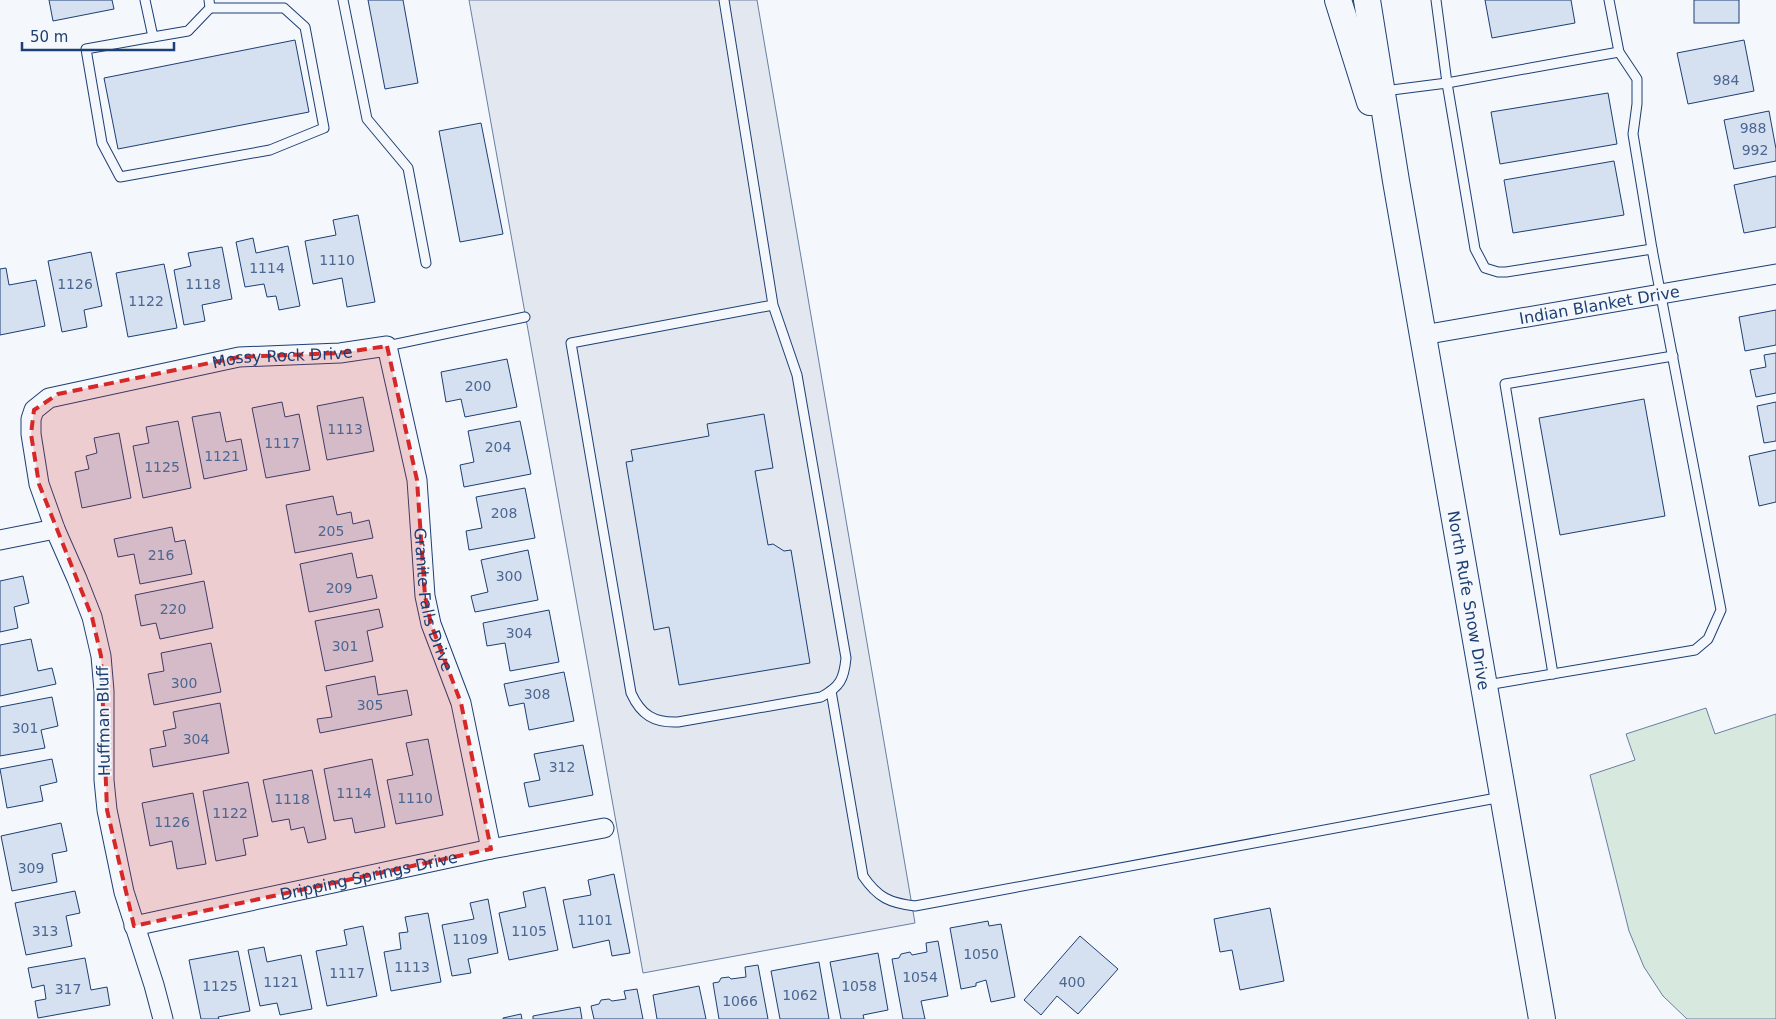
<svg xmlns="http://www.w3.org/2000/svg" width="1776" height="1019" font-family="'DejaVu Sans',sans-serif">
	<rect width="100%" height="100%" fill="#f4f7fb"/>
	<polygon fill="#d7e8df" stroke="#687fa3" points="1706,708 1715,734 1776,714 1776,1019 1687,1019 1663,996 1644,967 1629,931 1590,775 1635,760 1626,734"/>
	<polygon fill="#e3e8f0" stroke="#687fa3" points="469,0 757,0 915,923 643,973"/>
	<g fill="#d5e0f0" stroke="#1d3f73">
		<polygon points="49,0 112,0 114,9 53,21"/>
		<polygon points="368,0 403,0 418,83 385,89"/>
		<polygon points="1485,0 1571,0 1575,23 1492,38"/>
		<rect x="1694" y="0" width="45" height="23"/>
		<polygon points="295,40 309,112 118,149 104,78"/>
		<polygon points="1744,40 1754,91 1688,104 1677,53"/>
		<polygon points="1608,93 1617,144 1500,164 1491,112"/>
		<polygon points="1769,111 1776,149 1776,161 1734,169 1724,120"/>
		<polygon points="481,123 503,234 460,242 439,131"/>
		<polygon points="1614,161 1624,215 1513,233 1504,180"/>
		<polygon points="1776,176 1776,227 1744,233 1734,185"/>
		<polygon points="358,215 375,302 347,307 342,278 313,284 305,241 336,235 333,220"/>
		<polygon points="253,238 256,253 288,246 300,306 279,310 276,296 267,297 264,284 245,287 236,242"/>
		<polygon points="222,247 232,299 202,305 205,321 184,325 174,270 191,266 188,253"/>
		<polygon points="91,252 102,306 84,310 87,327 62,332 48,261"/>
		<polygon points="164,264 177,328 128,337 116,273"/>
		<polygon points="6,268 9,285 36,280 45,326 0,335 0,269"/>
		<polygon points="1776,310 1776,345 1745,351 1739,317"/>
		<polygon points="1776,353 1776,393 1756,397 1750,370 1766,367 1764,355"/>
		<polygon points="507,359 517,407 465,417 461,399 446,402 441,372"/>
		<polygon points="363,397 374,451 327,460 317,406"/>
		<polygon points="1644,399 1665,516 1560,535 1539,418"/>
		<polygon points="282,402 285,417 299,414 310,470 266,478 252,408"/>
		<polygon points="1776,402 1776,441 1764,443 1757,406"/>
		<polygon points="220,412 226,442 241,439 247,470 204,479 192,417"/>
		<polygon points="764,414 773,468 755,471 768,545 773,544 784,551 791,550 810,663 679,685 669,627 654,630 626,462 633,461 631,450 709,436 707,424"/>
		<polygon points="178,421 191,488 143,498 133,446 149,443 146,427"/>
		<polygon points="520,421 531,474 464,487 460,465 474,462 468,431"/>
		<polygon points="119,433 131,498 82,508 75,472 89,469 86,456 97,453 94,438"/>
		<polygon points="1776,450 1776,502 1759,506 1749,456"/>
		<polygon points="525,488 535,538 469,550 466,531 482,528 476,497"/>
		<polygon points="333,496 337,515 351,512 353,524 369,520 373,538 295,553 286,505"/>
		<polygon points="172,527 175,542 185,540 192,574 140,584 134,554 118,557 114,539"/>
		<polygon points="528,550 538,600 475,612 471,596 488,592 481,560"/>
		<polygon points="352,553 357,578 372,575 377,598 309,612 300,564"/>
		<polygon points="23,576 29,603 14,607 18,628 0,632 0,581"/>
		<polygon points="204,581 213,628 160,639 156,623 141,626 135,595"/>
		<polygon points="379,609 383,627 367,631 373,661 325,671 315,621"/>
		<polygon points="549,610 559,662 510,671 505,643 487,646 483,623"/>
		<polygon points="31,639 38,671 52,668 56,684 0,696 0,645"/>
		<polygon points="211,643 221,692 154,705 148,674 164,671 161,653"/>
		<polygon points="564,672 574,721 529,730 524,703 509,706 504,684"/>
		<polygon points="375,676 378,695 407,690 412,715 320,733 317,719 332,717 326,686"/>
		<polygon points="52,697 58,726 41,730 45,748 0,756 0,707"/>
		<polygon points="220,703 229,753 153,767 150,749 166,746 163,731 176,728 173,712"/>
		<polygon points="428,739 443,815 396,824 387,780 413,775 406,743"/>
		<polygon points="583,745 593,795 529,807 524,783 540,780 534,754"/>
		<polygon points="52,759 57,782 40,786 43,801 7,808 0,769"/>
		<polygon points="372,759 385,827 355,833 352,818 334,821 324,769"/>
		<polygon points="312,770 326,839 308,843 304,827 291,830 289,819 272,822 263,780"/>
		<polygon points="248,782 258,836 243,839 246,855 216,861 203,791"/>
		<polygon points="193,793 206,864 177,869 172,841 150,846 142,803"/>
		<polygon points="61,823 67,851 52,854 57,882 12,891 1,836"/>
		<polygon points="614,874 630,953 612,956 609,940 573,948 563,900 591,895 588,880"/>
		<polygon points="545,887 558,950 509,960 499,913 526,907 523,892"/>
		<polygon points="75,891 80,913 66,916 72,946 26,955 15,903"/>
		<polygon points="488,899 498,953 468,959 471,973 452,976 442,925 474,919 470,903"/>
		<polygon points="1270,908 1284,981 1240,990 1232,950 1220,952 1214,919"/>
		<polygon points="428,913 441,982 391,991 384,952 401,949 399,933 408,932 405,917"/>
		<polygon points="988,921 989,926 1001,924 1015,997 991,1002 986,980 976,983 976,986 961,989 950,928"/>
		<polygon points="363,926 377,996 327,1006 316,951 347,945 344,930"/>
		<polygon points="1080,936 1118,969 1078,1014 1057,996 1041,1015 1024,1000"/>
		<polygon points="938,941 948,996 921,1001 925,1019 903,1019 892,959 899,958 901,954 910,952 912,955 927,952 926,943"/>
		<polygon points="264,947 267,962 301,955 312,1009 280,1015 277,1003 260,1006 248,950"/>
		<polygon points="238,951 250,1011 218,1017 219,1019 201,1019 189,960"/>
		<polygon points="878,953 888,1010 863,1015 864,1019 841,1019 830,962"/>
		<polygon points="85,958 91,990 107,987 110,1005 38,1018 35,1001 46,999 44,985 32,988 28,968"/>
		<polygon points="819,962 829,1019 780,1019 771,971"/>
		<polygon points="758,965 768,1019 719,1019 713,983 719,982 721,978 729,977 731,979 746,977 745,967"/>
		<polygon points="699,986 706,1019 657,1019 653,995"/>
		<polygon points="637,989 643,1019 594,1019 591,1006 599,1004 601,1000 609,999 612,1001 626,999 624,991"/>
		<polygon points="580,1007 582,1019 533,1019 533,1016"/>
		<polygon points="521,1014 522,1019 503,1019 503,1018"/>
	</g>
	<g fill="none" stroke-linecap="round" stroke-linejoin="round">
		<defs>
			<g id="lane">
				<polyline points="145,0 153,37 188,31 210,8 209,0"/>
				<polyline points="343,0 367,119 408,168 426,263"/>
				<path d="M724 0 773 305 571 343 631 693C641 715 654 723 678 722L821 697C840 687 844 679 846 658L797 375 773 305"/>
				<polyline points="1436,0 1447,83 1619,52"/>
				<polyline points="153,37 86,49 102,143 120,177 270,150 324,128 305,27 284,8 210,8"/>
				<polyline points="1384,91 1447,83 1475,249 1485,268 1498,272 1506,272 1652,249"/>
				<polyline points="387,346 525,317"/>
				<polyline points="1553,674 1505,384 1673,356"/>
				<polyline points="1487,685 1695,650 1708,639 1721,610 1652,249 1633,134 1637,104 1637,79 1619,52 1609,0"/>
				<path d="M831 691 863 876C878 898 890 903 915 906L1502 797"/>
			</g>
			<g id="street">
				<path id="s1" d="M1423 335 1776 274"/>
				<polyline points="0,540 55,529"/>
				<path id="s2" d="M134 926 491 849 604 828"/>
				<path id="s3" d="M163 1019 154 985 124 892 107 810 104 780V691L101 656 92 617 77 579 55 529 39 484 31 434V419L34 410 49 398 239 357 340 353 387 346 417 480 425 596 431 624 461 703 491 849"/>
			</g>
			<g id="secondary">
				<polyline points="1338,0 1370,102"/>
				<path id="s4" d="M1367 0 1396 181 1542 1019"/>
			</g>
		</defs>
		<use href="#lane" stroke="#1d3f73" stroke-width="11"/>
		<use href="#street" stroke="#1d3f73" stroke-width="21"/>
		<use href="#secondary" stroke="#1d3f73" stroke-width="28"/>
		<use href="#lane" stroke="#f4f7fb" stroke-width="9"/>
		<use href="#street" stroke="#f4f7fb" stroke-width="19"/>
		<use href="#secondary" stroke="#f4f7fb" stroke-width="26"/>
	</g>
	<path fill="#d62828" fill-opacity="0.2" stroke="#d62828" stroke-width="4" stroke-dasharray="10 6" stroke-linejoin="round" d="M387 346 417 480 425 596 431 624 461 703 491 849 134 926 107 810 101 656 92 617 39 484 31 434 34 410 58 394 239 357 340 353Z"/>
	<g text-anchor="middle" stroke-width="4" stroke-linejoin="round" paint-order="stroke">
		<g font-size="14" fill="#4b6792">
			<text x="1726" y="85">984</text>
			<text x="1753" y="133">988</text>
			<text x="1755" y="155">992</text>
			<text x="337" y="265">1110</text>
			<text x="267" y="273">1114</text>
			<text x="75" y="289">1126</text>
			<text x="203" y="289">1118</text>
			<text x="146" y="306">1122</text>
			<text x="478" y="391">200</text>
			<text x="345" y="434">1113</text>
			<text x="282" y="448">1117</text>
			<text x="498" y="452">204</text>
			<text x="222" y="461">1121</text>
			<text x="162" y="472">1125</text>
			<text x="504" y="518">208</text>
			<text x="331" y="536">205</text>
			<text x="161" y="560">216</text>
			<text x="509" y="581">300</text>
			<text x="339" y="593">209</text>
			<text x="173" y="614">220</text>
			<text x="519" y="638">304</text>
			<text x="345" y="651">301</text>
			<text x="184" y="688">300</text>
			<text x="537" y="699">308</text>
			<text x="370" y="710">305</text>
			<text x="25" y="733">301</text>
			<text x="196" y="744">304</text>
			<text x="562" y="772">312</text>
			<text x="354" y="798">1114</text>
			<text x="415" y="803">1110</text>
			<text x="292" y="804">1118</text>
			<text x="230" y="818">1122</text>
			<text x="172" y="827">1126</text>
			<text x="31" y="873">309</text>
			<text x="595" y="925">1101</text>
			<text x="45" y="936">313</text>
			<text x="529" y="936">1105</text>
			<text x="470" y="944">1109</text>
			<text x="981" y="959">1050</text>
			<text x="412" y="972">1113</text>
			<text x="347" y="978">1117</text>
			<text x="920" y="982">1054</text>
			<text x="281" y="987">1121</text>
			<text x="1072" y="987">400</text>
			<text x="220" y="991">1125</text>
			<text x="859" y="991">1058</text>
			<text x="68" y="994">317</text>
			<text x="800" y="1000">1062</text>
			<text x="740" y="1006">1066</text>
		</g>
		<g font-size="16" fill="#1d3f73" stroke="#f4f7fb">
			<text dy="6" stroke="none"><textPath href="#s1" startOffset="179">Indian Blanket Drive</textPath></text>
			<text dy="6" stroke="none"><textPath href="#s3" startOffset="886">Mossy Rock Drive</textPath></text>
			<text dy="6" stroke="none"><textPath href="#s3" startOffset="1250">Granite Falls Drive</textPath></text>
			<text dy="6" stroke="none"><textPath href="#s4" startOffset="609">North Rufe Snow Drive</textPath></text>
			<text transform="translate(103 721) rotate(-91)" y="6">Huffman Bluff</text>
			<text dy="6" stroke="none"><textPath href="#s2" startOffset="240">Dripping Springs Drive</textPath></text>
		</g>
	</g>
	<path d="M22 42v8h152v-8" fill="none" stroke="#1d3f73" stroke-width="2.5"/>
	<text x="30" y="42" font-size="15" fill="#1d3f73" stroke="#f4f7fb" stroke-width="4" paint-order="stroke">50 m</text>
</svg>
